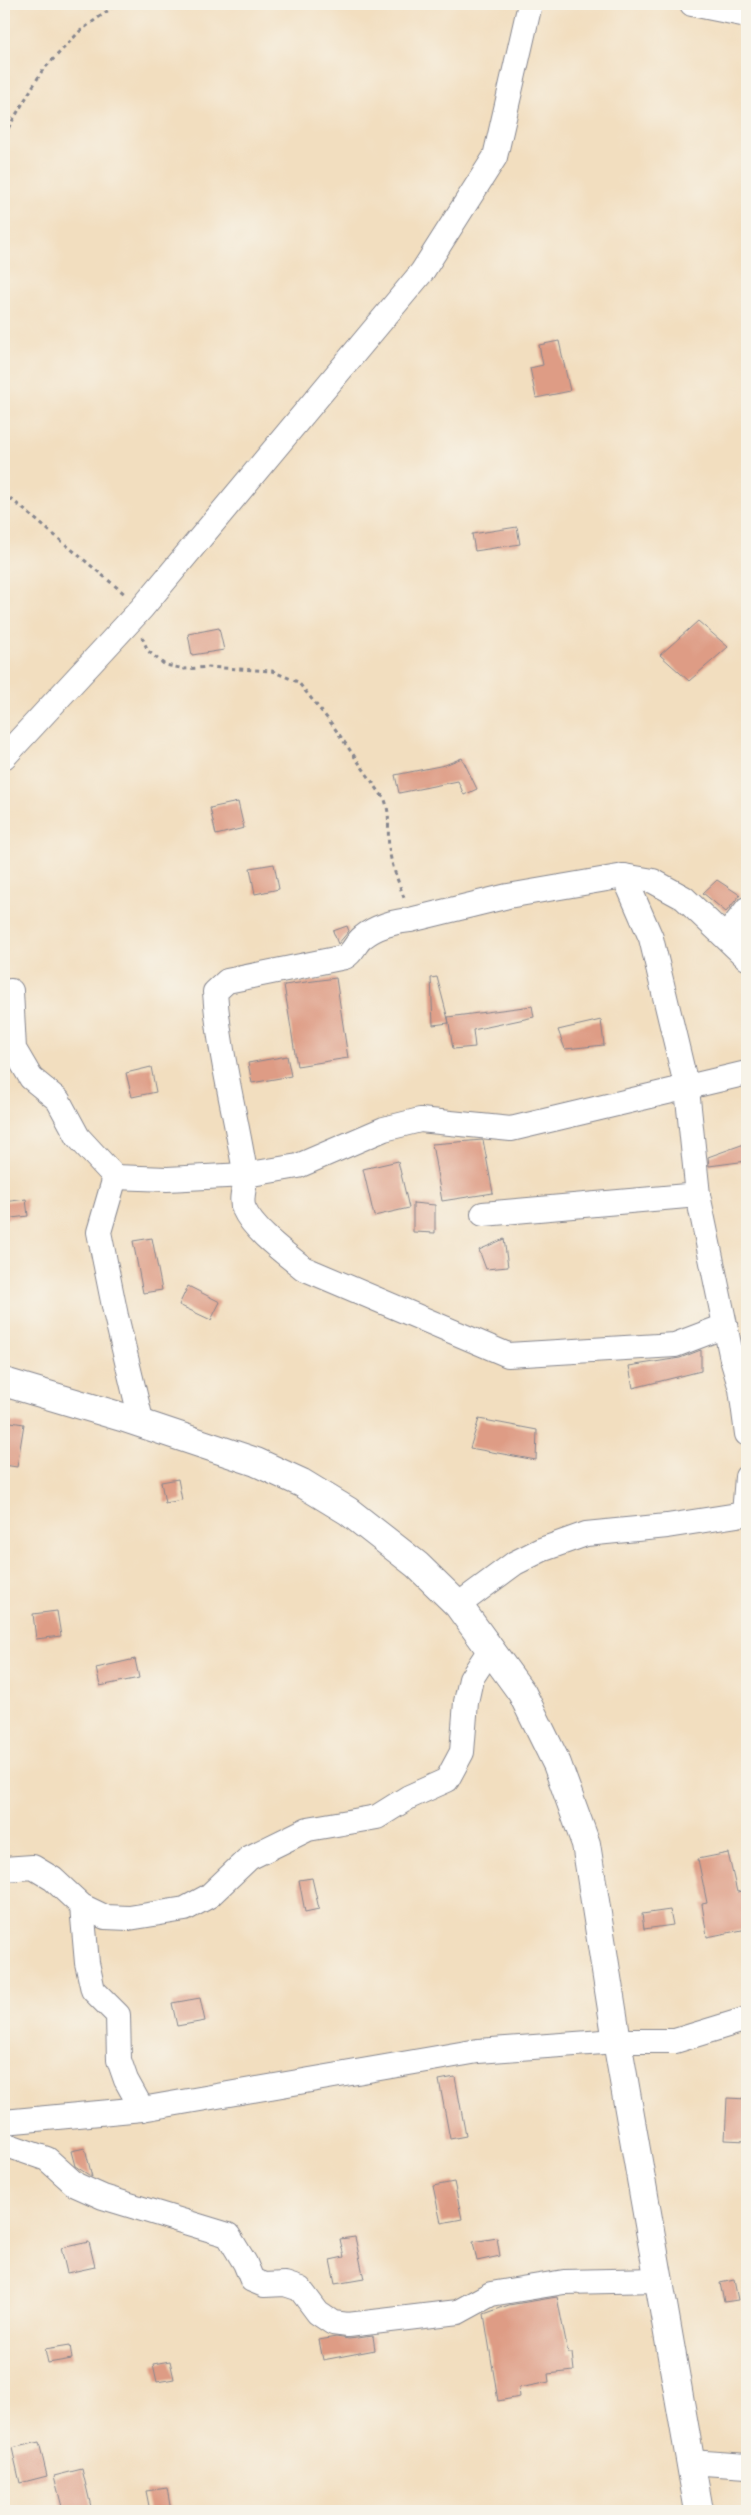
<svg xmlns="http://www.w3.org/2000/svg" width="751" height="2515" font-family="Delius,sans-serif">
	<rect width="100%" height="100%" fill="#f7f3e8"/>
	<filter id="ink" filterUnits="userSpaceOnUse"><feTurbulence type="fractalNoise" baseFrequency=".02" numOctaves="2"/><feDisplacementMap in="SourceGraphic" scale="10" xChannelSelector="R" yChannelSelector="G"/><feConvolveMatrix kernelMatrix="1 2 1 2 8 2 1 2 1" color-interpolation-filters="sRGB"/></filter>
	<filter id="wash" filterUnits="userSpaceOnUse"><feTurbulence type="fractalNoise" baseFrequency=".0096" numOctaves="4" result="noise"/><feDisplacementMap in="SourceGraphic" scale="20" xChannelSelector="R" yChannelSelector="G"/><feGaussianBlur stdDeviation="1.12" result="paint"/><feColorMatrix in="noise" values="0 0 0 0 0 0 0 0 0 0 0 0 0 0 0 0 0 1.4 0 .05"/><feComposite in="paint" operator="in"/></filter>
	<g filter="url(#wash)">
		<rect width="100%" height="100%" fill="#f2debf"/>
		<g id="blocks">
			<g fill="#de9c85">
				<polygon points="559,341 570,391 536,398 530,368 543,365 539,345"/>
				<polygon points="517,527 520,544 475,551 472,534"/>
				<polygon points="698,621 728,647 689,681 660,655"/>
				<polygon points="219,628 224,650 192,655 188,634"/>
				<polygon points="462,758 477,789 464,795 458,781 399,793 395,775 445,765"/>
				<polygon points="238,802 244,828 216,835 210,808"/>
				<polygon points="274,864 279,889 255,894 250,868"/>
				<polygon points="717,880 740,895 726,912 703,893"/>
				<polygon points="347,926 349,931 338,944 333,931"/>
				<polygon points="437,977 449,1023 433,1025 431,978"/>
				<polygon points="336,978 348,1058 297,1066 284,985"/>
				<polygon points="532,1006 534,1017 473,1030 475,1047 453,1049 448,1017"/>
				<polygon points="601,1020 604,1045 565,1049 558,1030"/>
				<polygon points="287,1056 291,1076 252,1083 248,1063"/>
				<polygon points="151,1067 156,1092 132,1097 126,1073"/>
				<polygon points="483,1140 493,1193 442,1201 432,1144"/>
				<polygon points="747,1143 747,1161 709,1166 708,1157"/>
				<polygon points="398,1161 409,1208 374,1216 363,1169"/>
				<polygon points="26,1199 28,1216 4,1219 4,1202"/>
				<polygon points="413,1203 435,1205 435,1233 413,1232"/>
				<polygon points="152,1238 162,1290 143,1293 133,1241"/>
				<polygon points="504,1239 508,1267 486,1269 479,1250"/>
				<polygon points="188,1286 220,1302 211,1320 179,1305"/>
				<polygon points="701,1350 701,1371 633,1388 629,1366 680,1358"/>
				<polygon points="479,1419 537,1430 536,1460 470,1448"/>
				<polygon points="4,1421 24,1424 17,1467 4,1465"/>
				<polygon points="178,1479 182,1500 165,1503 161,1482"/>
				<polygon points="57,1611 61,1636 36,1639 33,1614"/>
				<polygon points="135,1659 139,1678 100,1686 96,1668"/>
				<polygon points="728,1853 737,1892 747,1890 747,1929 707,1937 702,1904 707,1903 698,1859"/>
				<polygon points="312,1878 319,1909 305,1912 299,1880"/>
				<polygon points="670,1910 673,1925 644,1929 642,1914"/>
				<polygon points="200,1998 205,2021 177,2026 172,2003"/>
				<polygon points="455,2077 466,2136 450,2139 439,2080"/>
				<polygon points="727,2098 747,2099 747,2141 725,2140"/>
				<polygon points="85,2148 92,2177 75,2166 71,2151"/>
				<polygon points="454,2182 462,2219 441,2223 433,2186"/>
				<polygon points="355,2237 364,2279 335,2284 330,2260 344,2257 340,2239"/>
				<polygon points="497,2238 500,2256 477,2261 473,2242"/>
				<polygon points="89,2242 95,2267 67,2273 61,2248"/>
				<polygon points="734,2280 738,2300 724,2302 720,2283"/>
				<polygon points="557,2297 568,2353 572,2353 574,2371 548,2374 549,2382 519,2388 520,2397 498,2401 484,2314 509,2305"/>
				<polygon points="373,2336 375,2350 323,2360 319,2340 336,2337 349,2339"/>
				<polygon points="70,2345 72,2359 48,2363 45,2349"/>
				<polygon points="170,2361 174,2379 157,2382 153,2364"/>
				<polygon points="39,2442 47,2476 20,2483 12,2448"/>
				<polygon points="82,2469 92,2511 63,2511 54,2476"/>
				<polygon points="167,2488 171,2511 150,2511 146,2491"/>
			</g>
		</g>
	</g>
	<g filter="url(#ink)">
		<use href="#blocks" fill-opacity="0" stroke="#86868e" stroke-width="1"/>
		<g fill="none" stroke-linecap="round" stroke-linejoin="round">
			<defs>
				<g id="minor">
					<polyline points="692,4 747,15"/>
					<polyline points="4,757 142,608 422,272 495,157 530,4"/>
					<polyline points="624,876 651,938 687,1089 698,1195 732,1359 741,1389 747,1434"/>
					<polyline points="726,936 747,909"/>
					<polyline points="11,991 14,1049 31,1078 58,1100 78,1137 115,1177 167,1179 245,1175 298,1166 384,1129 420,1120 511,1129 747,1073"/>
					<polyline points="115,1177 99,1232 116,1316 142,1424"/>
					<polyline points="483,1214 698,1195"/>
					<path d="M725 1326 675 1345 508 1355 303 1268C286 1254 253 1230 244 1209 239 1198 247 1183 245 1172 235 1111 219 1053 215 992L227 981 345 957C354 952 355 943 363 937 375 927 395 921 410 920L508 896 624 876 653 881 684 898 747 958"/>
					<polyline points="458,1605 515,1563 541,1550 586,1534 667,1526 744,1514 747,1477"/>
					<polyline points="4,1869 33,1867 53,1879 82,1906 105,1917 129,1918 185,1909 209,1896 249,1858 308,1829 377,1817 409,1797 447,1780 462,1752 466,1702 471,1679 491,1648"/>
					<polyline points="82,1906 87,1963 93,1990 118,2015 119,2060 126,2080 142,2109"/>
					<polyline points="4,2122 142,2109 478,2051 617,2041 675,2041 747,2019"/>
					<polyline points="4,2144 47,2159 76,2185 103,2197 228,2235 245,2263 252,2280 264,2285 285,2284 300,2289 318,2313 333,2323 348,2325 458,2312 491,2294 564,2282 658,2280"/>
					<polyline points="690,2462 747,2466"/>
				</g>
				<polyline id="major" points="4,1382 122,1417 256,1462 302,1483 348,1511 417,1565 458,1605 522,1693 557,1764 586,1844 617,2041 699,2511"/>
			</defs>
			<use href="#minor" stroke="#86868e" stroke-width="26"/>
			<use href="#major" stroke="#86868e" stroke-width="30"/>
			<g stroke="#86868e" stroke-width="3" stroke-dasharray="4 4" stroke-linecap="butt">
				<polyline points="4,135 42,71 80,31 117,4"/>
				<polyline points="4,493 126,595"/>
				<path d="M142 637 148 651 165 665 185 669 209 667 272 671 298 682 331 723 385 800C391 817 387 830 389 847 390 863 400 885 405 901"/>
			</g>
			<use href="#minor" stroke="#fff" stroke-width="24"/>
			<use href="#major" stroke="#fff" stroke-width="28"/>
		</g>
	</g>
	<rect width="751" height="2515" fill="none" stroke="#f7f3e8" stroke-width="20"/>
</svg>
